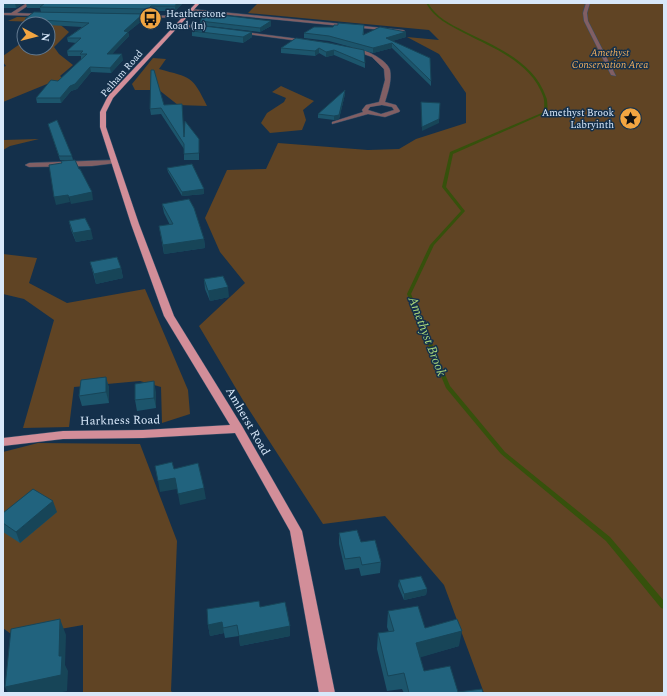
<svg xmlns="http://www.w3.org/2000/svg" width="667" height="696" font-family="Spectral,serif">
	<rect width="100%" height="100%" fill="#14304b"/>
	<g fill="#604424">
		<polygon points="258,3 664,3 664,693 484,693 444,585 385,516 323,524 244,402 199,326 245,283 220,252 205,218 227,170 266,169 278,143 368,150 399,149 416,139 466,123 466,93 439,54 407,37 439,40 429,30 248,13"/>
		<polygon points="17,17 72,18 57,22 69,32 54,47 59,54 73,65 60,76 68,83 47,84 3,102 3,67 6,66 3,62 3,56 24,41 24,48 48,48 48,24 38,22 8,21"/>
		<path d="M153 58 166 59 159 69C191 78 192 75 207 106L178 105 159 90H135L132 84Z"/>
		<polygon points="281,86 314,101 303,110 306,120 302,130 270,133 261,123 267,113 284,102 286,98 272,92"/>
		<polygon points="39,139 10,146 3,150 3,140"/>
		<polygon points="3,254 37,258 29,283 67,303 145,289 188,390 190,414 162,423 161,387 140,381 74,387 69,427 23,428 54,320 24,299 3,294"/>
		<polygon points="38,443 140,444 177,541 171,691 173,693 80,693 83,692 83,625 15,637 3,628 3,452"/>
	</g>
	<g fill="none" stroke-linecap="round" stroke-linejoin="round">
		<path fill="#36510c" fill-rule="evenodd" d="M426 3H428C436 17 450 24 464 31 494 46 534 61 546 97 548 101 547 107 548 112L453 154 446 187 465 211 434 245 411 294 450 386 505 452 610 537 664 601V609L661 608 606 541 501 454 446 388 407 294 430 245 461 211 442 187 450 152 544 112C544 107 545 101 543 96 531 62 493 48 464 33 449 25 434 18 426 3Z"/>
		<defs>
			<g id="minor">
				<polygon points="27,3 32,3 17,13 43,14 45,16 3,15 3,13 11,13"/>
				<polygon points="586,3 590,3 587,13 588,21 616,76 611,75 584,21 583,13"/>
				<polygon points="191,9 403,30 405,31 403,32 189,11"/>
				<polygon points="129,15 185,16 187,17 185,18 131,17"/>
				<polygon points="178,24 207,27 209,28 207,29 176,26"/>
				<polygon points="237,31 307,40 309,41 307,42 239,33"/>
				<path d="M350 47C361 47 387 59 390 70 392 81 388 92 385 102L396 105 400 111 399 112 385 117 368 114 332 124V122L363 112 362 110 366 105 379 102 385 80 384 69 372 57 350 49ZM382 105 392 107 394 110 381 114 368 110 370 107Z"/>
				<polygon points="114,160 117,162 116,163 92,166 29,167 25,165 29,163"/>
			</g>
			<polygon id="major" points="196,3 200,3 113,98 106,112 106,127 139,224 174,316 242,426 302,531 335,693 319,693 290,531 235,433 143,438 63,439 3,446 3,438 63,431 143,430 230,425 164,316 131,224 100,127 100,112 108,96"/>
		</defs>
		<use href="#minor" stroke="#334d67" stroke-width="1"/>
		<use href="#major" stroke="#334d67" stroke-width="1"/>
		<use href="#minor" fill="#815f64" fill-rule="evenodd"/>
		<use href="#major" fill="#d28e99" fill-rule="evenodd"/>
	</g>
	<g fill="#1c556c">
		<polygon points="3,3 24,3 16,8 3,8"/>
		<polygon points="26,3 183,3 175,11 152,11 149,14 41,12 40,8 27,8"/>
		<polygon points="25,19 144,19 128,32 129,36 112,54 123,60 111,73 91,72 77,89 71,91 61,103 37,103 36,98 58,81 82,59 81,59 81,56 68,56 67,51 76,43 68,42 67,38 82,27 48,25 48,24 26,24"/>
		<polygon points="200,21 271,26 260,32 200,25"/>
		<polygon points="364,25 364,34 406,37 392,41 431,81 431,86 392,48 373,53 329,41 304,38 304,33 333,27"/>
		<polygon points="192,31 252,32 252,37 243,43 192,36"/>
		<polygon points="329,43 365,63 365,68 334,55 326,57 319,53 315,56 281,53 281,48"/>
		<polygon points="345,94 339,119 334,120 318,118 318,114"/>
		<polygon points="164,105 185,135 199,145 199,160 184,160 184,149 161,114 151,115 150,109"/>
		<polygon points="48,124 72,156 73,160 60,160"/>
		<polygon points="167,168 204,194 182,196 168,172"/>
		<polygon points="162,204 204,239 205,248 164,254 159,226 170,225 164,213"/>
		<polygon points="69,221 93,239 76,242 71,230"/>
		<polygon points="90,262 121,268 123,278 96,284"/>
		<polygon points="204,279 229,297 210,301 205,289"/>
		<polygon points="106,377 109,388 109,403 82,406 79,396"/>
		<polygon points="156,392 156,408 137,411 135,400"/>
		<polygon points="57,512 20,543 3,532 3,513"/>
		<polygon points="339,533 361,542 381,562 380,573 361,576 359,568 345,570 339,544"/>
		<polygon points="399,580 427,589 426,595 404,600 398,586"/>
		<polygon points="260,607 290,626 290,636 240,646 239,636 225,638 224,633 210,636 208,625"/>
		<polygon points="388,611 425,628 459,646 420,657 424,671 458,692 483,693 404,693 402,689 387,691 377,649 378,633 389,632 387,627"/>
	</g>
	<g fill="#174558">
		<polygon points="15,3 24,3 16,8"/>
		<polygon points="177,3 183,3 175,11 175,6"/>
		<polygon points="151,6 152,11 149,14 148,9"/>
		<polygon points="143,14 144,19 128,32 129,36 107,59 107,54 124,31"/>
		<polygon points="271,21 271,26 260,32 260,28"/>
		<polygon points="252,32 252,37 243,43 243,37"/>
		<polygon points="406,32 406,37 386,43 386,38"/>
		<polygon points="392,43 392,48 373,53 373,48"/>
		<polygon points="319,48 319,53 315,56 315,51"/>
		<polygon points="334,50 334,55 326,57 326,52"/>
		<polygon points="122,54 123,60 111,73 110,68"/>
		<polygon points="90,67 91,72 77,89 71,91 61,103 60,98 70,86"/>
		<polygon points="345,90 345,94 339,119 334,120 334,116"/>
		<polygon points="439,119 439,123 422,131 422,127"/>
		<polygon points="204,189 204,194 182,196 182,192"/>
		<polygon points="92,192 93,200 71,204 69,197"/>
		<polygon points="68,195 70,202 56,205 54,197"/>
		<polygon points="91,230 93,239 76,242 73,233"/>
		<polygon points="204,239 205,248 164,254 163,245"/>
		<polygon points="121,268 123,278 96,284 94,274"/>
		<polygon points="228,287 229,297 210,301 208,291"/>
		<polygon points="106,377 109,388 109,403 106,392"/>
		<polygon points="154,381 156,392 156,408 154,398"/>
		<polygon points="175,478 177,489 160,492 158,481"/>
		<polygon points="204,488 206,499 180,505 178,494"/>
		<polygon points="53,501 57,512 20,543 16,532"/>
		<polygon points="427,589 426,595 404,600 404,594"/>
		<polygon points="60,619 66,635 65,665 68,671 67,691 58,693 8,693 5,687 59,656"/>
		<polygon points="222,622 224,633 210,636 208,625"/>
		<polygon points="290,626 290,636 240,646 239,636"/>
		<polygon points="462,631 459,646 415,659 416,643"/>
	</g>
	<g fill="#21637e" stroke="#174558">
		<polygon points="38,3 177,3 175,6 151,6 148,9 40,7 45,3"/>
		<polygon points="34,12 143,14 124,31 128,32 107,54 122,54 110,68 90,67 75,84 70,86 60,98 36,98 51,80 58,81 87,54 80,54 83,51 67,51 81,38 67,38 89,23 25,19"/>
		<polygon points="205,13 271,21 260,28 200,21"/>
		<polygon points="338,23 364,25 363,35 380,27 406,32 386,38 430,58 431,81 392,43 373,48 329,36 304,33 314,27 333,27 334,25 338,25"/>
		<polygon points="196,25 252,32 243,37 192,31"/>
		<polygon points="296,38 329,43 364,50 365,63 334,50 326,52 319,48 315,51 281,48"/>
		<polygon points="151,70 154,70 164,105 182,104 184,137 185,121 199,139 199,153 184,154 184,144 161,108 150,109"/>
		<polygon points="345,90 339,115 334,116 318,114"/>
		<polygon points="421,102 440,103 439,119 422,127"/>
		<polygon points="57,120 72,156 59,156 48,124"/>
		<polygon points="75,160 79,169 80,169 92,192 69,197 68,195 54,197 49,165 62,163 61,161"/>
		<polygon points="192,164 204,189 182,192 167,168"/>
		<polygon points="189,199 194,208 204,239 163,245 159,226 173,224 162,204"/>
		<polygon points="85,218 91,230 73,233 69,221"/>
		<polygon points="117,257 121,268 94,274 90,262"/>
		<polygon points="223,276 228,287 208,291 204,279"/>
		<polygon points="106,377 106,392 79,396 81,380"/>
		<polygon points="154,381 154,398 135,400 135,384"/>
		<polygon points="172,462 174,469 198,463 204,488 178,494 175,478 158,481 155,466"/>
		<polygon points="33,489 53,501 16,532 3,523 3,513"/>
		<polygon points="357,530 361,542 375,540 381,562 362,565 360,557 345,559 339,533"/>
		<polygon points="421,576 427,589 404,594 399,580"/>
		<polygon points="259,601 260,607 285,602 290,626 239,636 237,625 223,628 222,622 208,625 207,609"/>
		<polygon points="418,606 425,628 457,619 462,631 416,643 424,671 450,666 458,692 482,689 483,693 409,693 404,673 388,676 378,633 394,631 388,611"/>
		<polygon points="60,619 59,656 62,656 61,675 5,687 11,629"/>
	</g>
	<defs>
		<symbol id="bus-disc" viewBox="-11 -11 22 22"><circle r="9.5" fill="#f2a541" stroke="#14304b"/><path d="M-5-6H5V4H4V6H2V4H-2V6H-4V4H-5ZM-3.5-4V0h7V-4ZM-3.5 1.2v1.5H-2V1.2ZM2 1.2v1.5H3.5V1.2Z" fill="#111"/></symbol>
		<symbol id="sight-disc" viewBox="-11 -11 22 22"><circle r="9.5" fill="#f2a541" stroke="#14304b"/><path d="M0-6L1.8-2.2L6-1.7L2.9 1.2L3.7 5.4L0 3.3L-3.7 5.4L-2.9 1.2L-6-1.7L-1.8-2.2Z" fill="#111"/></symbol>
	</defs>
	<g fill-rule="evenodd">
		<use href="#bus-disc" x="138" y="6" width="25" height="25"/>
		<use href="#sight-disc" x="618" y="106" width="25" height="25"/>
	</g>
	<g text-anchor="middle" stroke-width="3" stroke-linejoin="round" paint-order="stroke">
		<g font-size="10" fill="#d8e8fa" stroke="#14304b" text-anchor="start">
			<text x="166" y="17">Heatherstone<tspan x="166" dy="12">Road (In)</tspan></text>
			<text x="614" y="116" text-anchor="end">Amethyst Brook<tspan x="614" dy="12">Labryinth</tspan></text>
		</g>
		<g font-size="10" font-style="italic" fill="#f5b05e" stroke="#14304b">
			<text x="610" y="56">Amethyst<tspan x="610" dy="12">Conservation Area</tspan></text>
		</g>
		<g font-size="10" fill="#d8e8fa" stroke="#14304b">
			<text transform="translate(121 73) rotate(-49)" y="4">Pelham Road</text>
		</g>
		<g font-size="12" fill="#d8e8fa" stroke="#14304b">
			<text transform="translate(120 420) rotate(-1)" y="4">Harkness Road</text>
			<text transform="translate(248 421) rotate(60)" y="4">Amherst Road</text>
		</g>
		<g font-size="13" font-style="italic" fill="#aad579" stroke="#14304b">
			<text transform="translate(428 336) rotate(69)" y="5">Amethyst Brook</text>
		</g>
	</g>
	<rect width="667" height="696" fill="none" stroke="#d8e8fa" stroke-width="8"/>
	<g transform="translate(36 36) rotate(97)"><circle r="19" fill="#14304b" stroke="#627a91"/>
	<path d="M0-3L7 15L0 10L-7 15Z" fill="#f2a541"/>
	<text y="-6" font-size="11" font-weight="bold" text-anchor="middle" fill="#d8e8fa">N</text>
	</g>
</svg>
